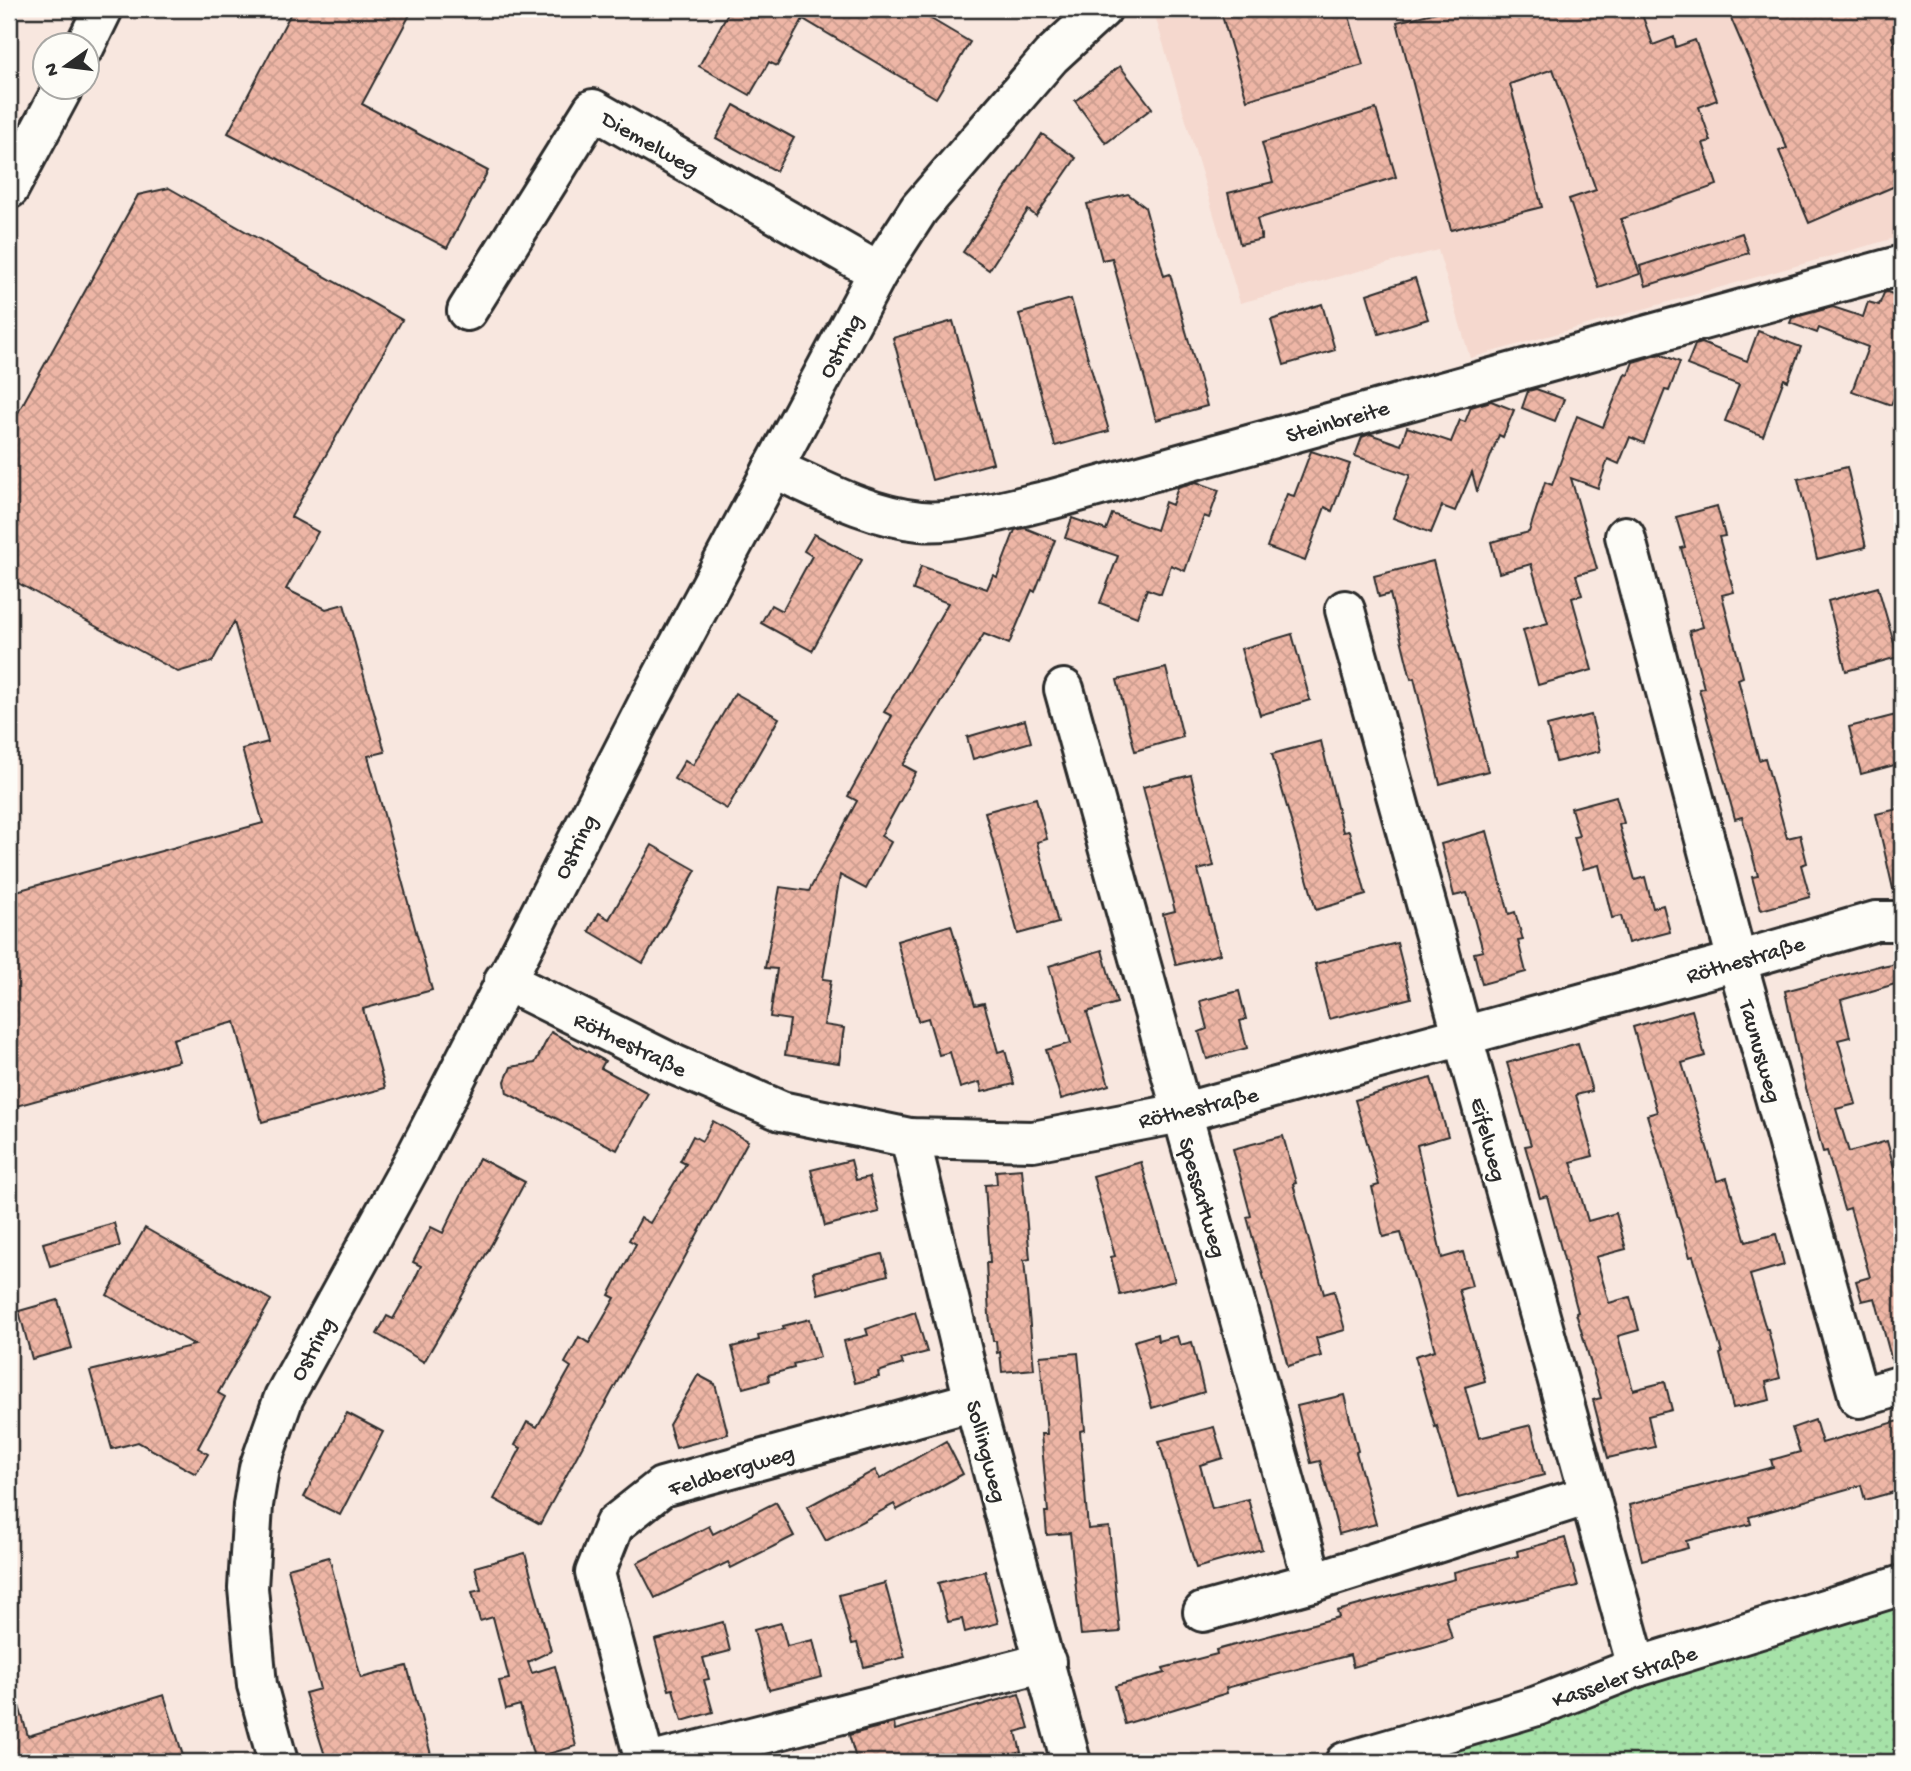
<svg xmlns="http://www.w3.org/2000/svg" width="1911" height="1771" font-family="'Gochi Hand',sans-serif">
	<defs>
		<pattern id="park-dots" width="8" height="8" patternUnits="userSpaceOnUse" patternTransform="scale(1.75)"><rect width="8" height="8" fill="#a6e2a8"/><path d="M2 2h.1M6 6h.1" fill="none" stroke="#8fc291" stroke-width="1.8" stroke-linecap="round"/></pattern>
		<pattern id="building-cross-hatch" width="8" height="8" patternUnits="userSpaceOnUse" patternTransform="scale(1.75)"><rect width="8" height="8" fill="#eeb6a6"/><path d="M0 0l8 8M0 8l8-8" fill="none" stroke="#cc9d8f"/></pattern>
	</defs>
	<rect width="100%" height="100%" fill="#f8e7df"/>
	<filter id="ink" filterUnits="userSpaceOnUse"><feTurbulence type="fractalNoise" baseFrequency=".0143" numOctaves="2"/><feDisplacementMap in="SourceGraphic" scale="14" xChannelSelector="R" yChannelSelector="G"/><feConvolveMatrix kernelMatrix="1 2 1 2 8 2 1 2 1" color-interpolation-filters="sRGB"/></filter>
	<g filter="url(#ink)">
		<polygon fill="#f5d8ce" points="1153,9 1902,9 1902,236 1470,358 1438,250 1240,303"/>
		<polygon fill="url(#park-dots)" stroke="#68866a" stroke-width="2" points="1902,1602 1902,1762 1380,1762"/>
		<g fill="url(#building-cross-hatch)" stroke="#2b2b2b" stroke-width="2">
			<polygon points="293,9 413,9 362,104 488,171 447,248 228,133"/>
			<polygon points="730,9 914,9 970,42 936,98 803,19 777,66 769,62 750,95 699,66"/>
			<polygon points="1220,9 1347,9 1363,65 1247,100"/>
			<polygon points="1449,9 1640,9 1653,45 1674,37 1676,47 1695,40 1717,100 1699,107 1711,141 1703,143 1717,185 1621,219 1640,274 1599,288 1569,199 1596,190 1553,69 1510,84 1542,207 1451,230 1397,22"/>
			<polygon points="1727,9 1902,9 1902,33 1892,37 1902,60 1902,183 1809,223 1779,151 1787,148"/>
			<polygon points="1120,66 1152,108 1106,143 1075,101"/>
			<polygon points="734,105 794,138 776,171 716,138"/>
			<polygon points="1376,109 1396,177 1257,219 1262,239 1240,244 1228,193 1273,182 1262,143"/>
			<polygon points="1042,134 1076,158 1036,216 1028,210 989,270 963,252"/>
			<polygon points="169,188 402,320 291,517 318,532 286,589 326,609 344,604 385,752 368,756 432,990 363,1009 385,1088 262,1122 235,1022 173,1039 179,1061 9,1108 9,893 263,823 242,749 268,742 234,622 212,662 178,672 9,578 9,429 138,195"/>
			<polygon points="1128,194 1145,207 1164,276 1170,274 1207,406 1156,420 1112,258 1102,260 1087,204"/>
			<polygon points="1742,233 1749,253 1646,286 1640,266"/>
			<polygon points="1415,278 1428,319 1379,334 1367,294"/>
			<polygon points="1887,292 1902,297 1902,376 1891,405 1852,391 1868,347 1819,328 1817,333 1790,323 1792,318 1833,307 1863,317 1868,302 1879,305 1884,293"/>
			<polygon points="1071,299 1109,431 1055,446 1019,314"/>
			<polygon points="1322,304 1335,350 1284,365 1271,320"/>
			<polygon points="953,321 993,463 932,480 893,338"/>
			<polygon points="1758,331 1801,347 1788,381 1784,379 1763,436 1725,421 1739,385 1687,365 1695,345 1702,343 1747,361"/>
			<polygon points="1660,354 1680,362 1669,391 1665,390 1644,443 1630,437 1619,464 1608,459 1598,488 1571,478 1597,569 1576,575 1582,595 1572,598 1592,670 1538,685 1523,630 1548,623 1531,564 1499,573 1491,542 1529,532 1545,482 1552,485 1577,416 1603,427 1625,374 1628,375 1633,362"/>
			<polygon points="1536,389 1564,399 1555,421 1522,408 1528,391"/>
			<polygon points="1491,401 1514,410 1503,437 1499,435 1477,491 1472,472 1455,511 1442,506 1431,533 1393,518 1410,475 1355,456 1362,437 1370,434 1401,445 1407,427 1451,442 1460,420 1465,422 1471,407"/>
			<polygon points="1311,451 1350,464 1332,511 1325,507 1305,561 1267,547 1287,494 1294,496"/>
			<polygon points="1847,467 1866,547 1817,559 1798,479"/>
			<polygon points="1196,482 1219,490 1209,518 1204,516 1185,571 1171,565 1161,594 1147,589 1137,617 1100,603 1118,556 1065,538 1072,518 1106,530 1112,514 1156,530 1165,502 1172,505 1178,487"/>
			<polygon points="1717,506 1725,536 1719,537 1734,592 1722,595 1743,677 1738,679 1759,760 1765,758 1787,838 1800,835 1807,863 1801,865 1810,897 1761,910 1752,877 1758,876 1742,817 1735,819 1699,689 1704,688 1689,631 1703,627 1681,548 1685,547 1676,517"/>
			<polygon points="1025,528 1055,540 1035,592 1032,590 1009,644 984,634 903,765 916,772 881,836 891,842 866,889 840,875 823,979 831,980 824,1025 844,1028 839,1063 785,1055 790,1020 770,1017 777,969 765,968 780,887 809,891 857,801 848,796 892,716 884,712 948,603 913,590 921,566 987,589 993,575 997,577 1015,530"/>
			<polygon points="814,534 862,560 812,651 761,623 771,605 782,611 812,556 804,551"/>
			<polygon points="1433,561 1488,771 1440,784 1414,678 1411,679 1390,594 1379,597 1374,576"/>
			<polygon points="1878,587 1898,657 1846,671 1828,601"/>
			<polygon points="1292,634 1310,700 1260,715 1241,649"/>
			<polygon points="1166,668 1183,737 1135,751 1117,680"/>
			<polygon points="735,693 779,718 727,809 674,779 685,760 693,765"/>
			<polygon points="1591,715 1600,751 1556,762 1547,726"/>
			<polygon points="1896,715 1902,741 1902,763 1861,774 1849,727"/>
			<polygon points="1025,720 1031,742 973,759 967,737"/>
			<polygon points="1321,741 1343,832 1349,831 1366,895 1316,910 1272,754"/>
			<polygon points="1191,775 1214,866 1198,870 1220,954 1176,965 1163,914 1175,911 1143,787"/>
			<polygon points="1616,796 1624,823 1619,825 1635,880 1645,877 1653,908 1663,905 1670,932 1628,943 1621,916 1612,918 1599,865 1583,869 1574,837 1579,836 1571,808"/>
			<polygon points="1036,798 1047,839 1037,842 1058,923 1018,934 985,812"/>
			<polygon points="1902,808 1902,888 1893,889 1876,814"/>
			<polygon points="1487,831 1509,914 1515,912 1523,940 1518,941 1526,972 1482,984 1474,953 1483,951 1467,893 1454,896 1441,844"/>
			<polygon points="652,845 696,870 643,963 589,931 599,913 609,919"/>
			<polygon points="951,925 975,1005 984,1003 998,1052 1005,1050 1014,1084 982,1092 980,1082 960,1088 950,1052 939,1055 928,1018 918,1021 897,941"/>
			<polygon points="1397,943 1411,998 1329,1019 1315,964"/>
			<polygon points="1102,950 1117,1003 1087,1012 1109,1085 1061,1099 1046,1050 1071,1043 1049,966"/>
			<polygon points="1902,963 1902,982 1841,1000 1850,1037 1838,1040 1856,1104 1836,1109 1849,1152 1887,1141 1902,1198 1902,1245 1896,1247 1902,1269 1902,1364 1893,1365 1875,1298 1862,1301 1856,1281 1870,1277 1850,1208 1844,1210 1827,1151 1823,1152 1801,1069 1785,991 1882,965 1882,967"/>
			<polygon points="1239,991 1246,1019 1240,1021 1247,1048 1207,1059 1199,1032 1207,1029 1200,1001"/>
			<polygon points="1692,1010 1705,1056 1682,1063 1717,1181 1727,1178 1746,1242 1776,1234 1784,1265 1750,1275 1766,1329 1768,1329 1780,1378 1766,1382 1770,1400 1733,1408 1720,1354 1722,1353 1693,1256 1690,1257 1647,1115 1657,1112 1633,1027"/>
			<polygon points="551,1032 605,1061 601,1068 648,1093 617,1150 507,1093 505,1081 511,1067 535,1063"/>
			<polygon points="1578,1043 1592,1091 1576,1095 1593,1156 1571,1162 1588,1221 1616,1213 1626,1249 1596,1257 1609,1303 1630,1297 1639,1330 1618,1336 1633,1390 1665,1382 1672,1410 1648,1416 1655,1447 1608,1458 1593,1400 1601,1398 1576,1313 1578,1312 1547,1196 1540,1198 1525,1146 1531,1145 1507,1063"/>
			<polygon points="1431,1078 1448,1136 1417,1145 1442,1258 1463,1252 1472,1286 1459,1290 1485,1381 1465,1387 1479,1438 1531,1425 1544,1475 1458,1498 1437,1426 1435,1427 1415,1356 1435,1350 1401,1233 1383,1237 1372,1187 1379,1185 1355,1100"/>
			<polygon points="713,1121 748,1141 540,1524 494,1499 521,1448 515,1445 527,1422 537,1427 571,1367 565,1363 579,1337 589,1343 615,1298 609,1295 636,1244 629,1240 641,1218 650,1223 686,1164 680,1161 693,1136 702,1141"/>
			<polygon points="1283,1136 1296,1183 1293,1184 1324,1294 1334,1291 1345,1330 1316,1338 1321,1356 1288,1366 1247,1217 1251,1216 1233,1149"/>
			<polygon points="479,1158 525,1182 489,1249 424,1362 377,1334 387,1316 393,1319 411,1287 421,1266 413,1262 431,1227 443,1233"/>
			<polygon points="851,1160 856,1180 869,1177 879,1212 825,1226 811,1170"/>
			<polygon points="1141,1162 1175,1281 1120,1295 1111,1257 1115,1256 1093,1176"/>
			<polygon points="1022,1169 1030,1259 1024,1260 1034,1369 1002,1372 1000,1352 997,1353 996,1341 993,1341 989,1315 986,1263 990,1263 989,1241 985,1185 997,1184 996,1171"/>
			<polygon points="114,1223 120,1246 50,1266 43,1243"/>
			<polygon points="145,1228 271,1300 218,1393 225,1397 198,1448 208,1454 196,1474 138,1442 112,1449 90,1371 195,1345 107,1295"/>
			<polygon points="882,1254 888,1275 818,1294 813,1272"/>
			<polygon points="58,1300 72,1348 32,1359 19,1311"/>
			<polygon points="915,1312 927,1352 901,1359 903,1364 878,1372 879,1377 855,1383 844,1341 868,1335 866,1329"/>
			<polygon points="810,1319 820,1357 793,1364 794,1368 768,1375 769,1381 743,1388 732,1347 759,1340 758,1335 784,1329 783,1326"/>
			<polygon points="1157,1334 1158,1341 1177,1336 1180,1345 1192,1342 1204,1392 1152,1408 1134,1341"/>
			<polygon points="1078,1353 1085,1430 1080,1431 1088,1529 1109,1527 1120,1632 1081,1635 1070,1533 1047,1535 1045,1512 1048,1512 1041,1434 1047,1434 1040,1356"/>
			<polygon points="698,1375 715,1384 728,1434 676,1448 669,1425"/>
			<polygon points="1344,1395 1358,1451 1356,1452 1376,1524 1339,1534 1320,1461 1311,1463 1297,1406"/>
			<polygon points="347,1413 383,1432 340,1515 304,1497"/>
			<polygon points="1815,1420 1822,1443 1902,1420 1902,1461 1894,1463 1901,1490 1865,1500 1861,1485 1749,1517 1751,1524 1686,1541 1688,1548 1642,1560 1629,1505 1773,1467 1771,1460 1800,1452 1792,1428"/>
			<polygon points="1214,1427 1223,1458 1200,1465 1212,1509 1248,1499 1262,1549 1196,1568 1159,1441"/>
			<polygon points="946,1441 963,1474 897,1510 894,1504 826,1541 807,1507 875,1470 880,1479"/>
			<polygon points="776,1502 794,1536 731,1568 728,1562 655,1598 637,1563 709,1526 713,1534"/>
			<polygon points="1565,1538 1578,1586 1446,1617 1452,1639 1353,1667 1350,1655 1226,1688 1227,1693 1125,1724 1115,1686 1165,1673 1163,1668 1217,1654 1216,1650 1339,1617 1337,1611 1455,1579 1454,1572 1518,1556 1517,1551"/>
			<polygon points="525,1553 551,1651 528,1662 532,1673 555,1666 576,1746 534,1758 520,1705 506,1709 499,1681 509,1679 493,1617 480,1621 472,1592 481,1590 475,1567"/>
			<polygon points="329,1557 361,1678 407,1666 433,1762 327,1762 305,1693 320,1689 288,1568"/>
			<polygon points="985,1571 998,1623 965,1632 962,1619 948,1622 938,1583"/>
			<polygon points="885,1583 905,1657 864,1667 857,1643 852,1644 839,1595"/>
			<polygon points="723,1622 730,1651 703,1658 709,1679 704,1680 713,1712 682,1721 673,1689 669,1690 655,1640"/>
			<polygon points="781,1623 787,1646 813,1640 822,1677 769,1690 754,1630"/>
			<polygon points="14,1689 28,1736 164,1695 185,1762 9,1762 9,1690"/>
			<polygon points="1019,1694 1029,1728 1016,1732 1021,1752 986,1762 857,1762 849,1735 894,1723 895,1730"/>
		</g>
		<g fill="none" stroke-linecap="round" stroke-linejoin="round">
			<defs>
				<g id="minor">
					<polyline points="467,311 593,109 878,272"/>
					<path d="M773 468C820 489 868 516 920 521 955 525 1017 507 1053 499L1902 265"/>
					<polyline points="1625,536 1737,961 1859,1398 1902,1385"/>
					<polyline points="1345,610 1637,1667"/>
					<polyline points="1064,689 1313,1582"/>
					<polyline points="504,980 675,1065 781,1111 910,1138 1033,1141 1181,1113 1737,961 1876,921 1902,921"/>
					<polyline points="910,1138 974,1401 1071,1762"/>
					<polyline points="1203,1612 1313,1582 1589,1495"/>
					<polyline points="278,1762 257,1685 248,1588 253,1505 259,1468 284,1397 414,1160 649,701 878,272 919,209 1051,56 1102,9"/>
					<polyline points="645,1762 595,1573 614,1525 662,1487 974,1401"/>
					<polyline points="653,1762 1046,1662"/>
					<polyline points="1345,1762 1537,1706 1637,1667 1902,1585"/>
				</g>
				<g id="major">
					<polyline points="85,46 103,9"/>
					<polyline points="9,189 63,88"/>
				</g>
			</defs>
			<use href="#minor" stroke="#2b2b2b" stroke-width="44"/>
			<use href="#major" stroke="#2b2b2b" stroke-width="44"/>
			<use href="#minor" stroke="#fdfcf7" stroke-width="38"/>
			<use href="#major" stroke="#fdfcf7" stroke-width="38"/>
		</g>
	</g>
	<g text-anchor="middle" stroke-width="5" stroke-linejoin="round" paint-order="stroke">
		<g font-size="23" fill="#2b2b2b" stroke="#fdfcf7">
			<text transform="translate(651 142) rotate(30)" y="8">Diemelweg</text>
			<text transform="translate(839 345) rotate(-62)" y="8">Ostring</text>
			<text transform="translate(1337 420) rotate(-16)" y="8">Steinbreite</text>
			<text transform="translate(574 846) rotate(-63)" y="8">Ostring</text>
			<text transform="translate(1745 958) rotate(-16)" y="8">Röthestraße</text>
			<text transform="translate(631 1043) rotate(26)" y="8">Röthestraße</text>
			<text transform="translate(1762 1051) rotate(74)" y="8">Taunusweg</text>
			<text transform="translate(1198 1106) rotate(-13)" y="8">Röthestraße</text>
			<text transform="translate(1490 1139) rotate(75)" y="8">Eifelweg</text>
			<text transform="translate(1204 1197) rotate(74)" y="8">Spessartweg</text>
			<text transform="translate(311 1348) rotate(-61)" y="8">Ostring</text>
			<text transform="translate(988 1451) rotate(75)" y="8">Sollingweg</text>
			<text transform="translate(731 1469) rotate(-17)" y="8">Feldbergweg</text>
			<text transform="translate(1624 1675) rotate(-19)" y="8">Kasseler Straße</text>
		</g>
	</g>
	<rect width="1911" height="1771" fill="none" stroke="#fdfcf7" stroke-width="35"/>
	<rect x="18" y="18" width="1876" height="1736" fill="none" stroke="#2b2b2b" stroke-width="2.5" filter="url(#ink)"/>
	<g transform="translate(66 66) rotate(256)"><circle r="33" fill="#fdfcf7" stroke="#a9a8a5" stroke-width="2"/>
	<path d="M0-5L12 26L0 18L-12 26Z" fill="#2b2b2b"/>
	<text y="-10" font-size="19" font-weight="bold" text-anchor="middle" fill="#2b2b2b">N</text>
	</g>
</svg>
